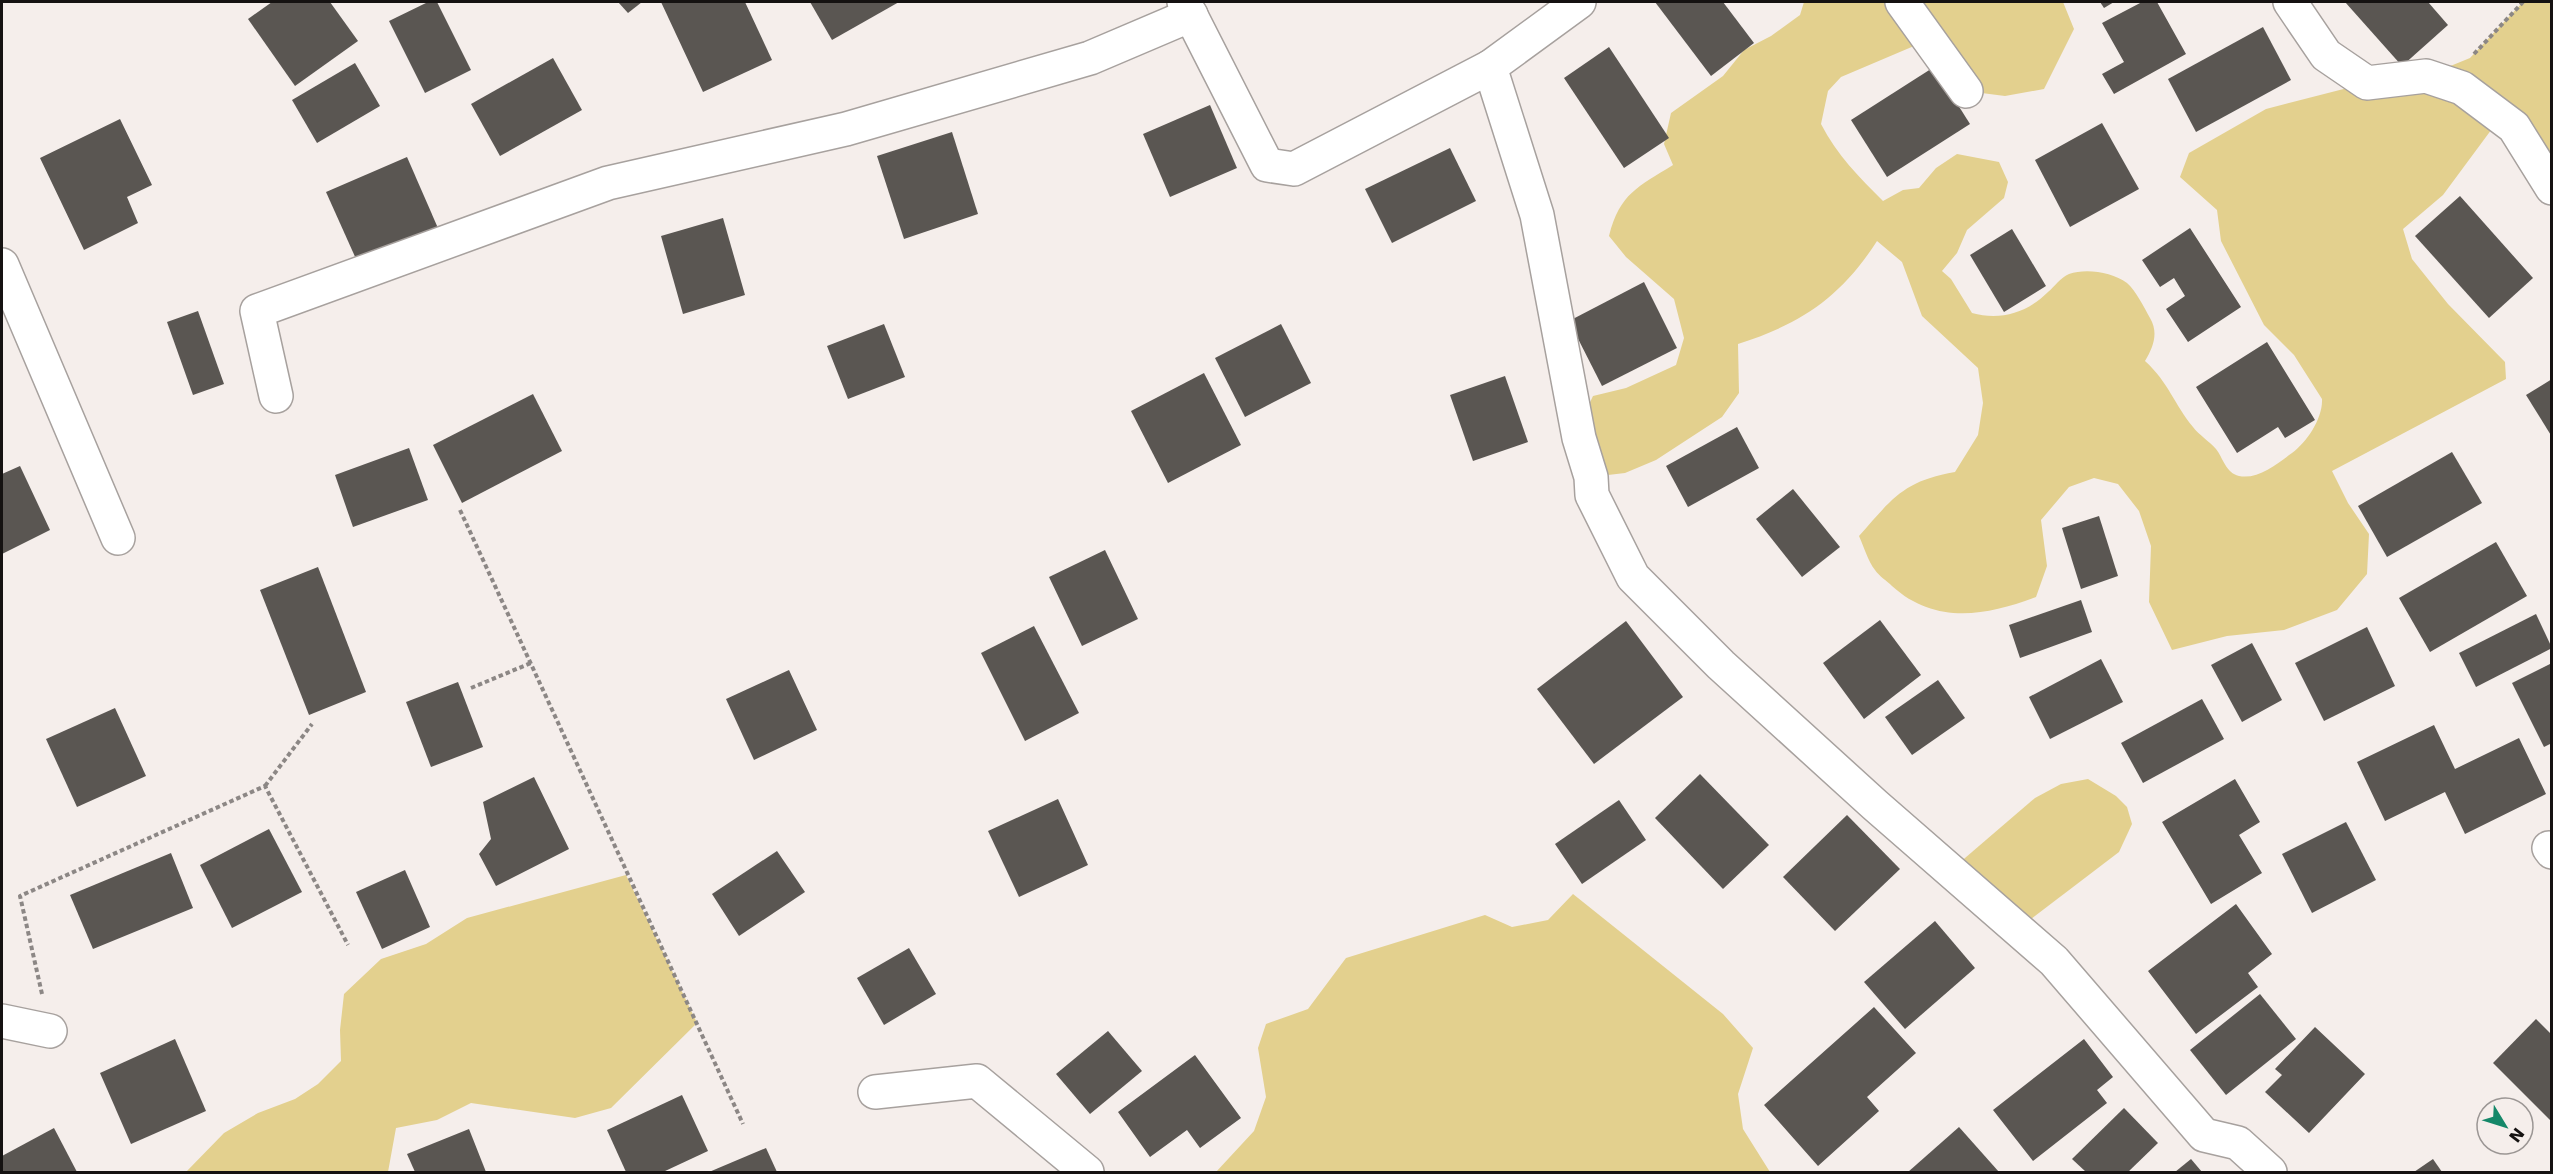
<svg xmlns="http://www.w3.org/2000/svg" width="2553" height="1174" font-family="'DejaVu Sans',sans-serif">
	<rect width="100%" height="100%" fill="#f5eeeb"/>
	<g fill="#e3d08e">
		<path d="M1804 2H2063L2074 29 2044 89 2005 96 1966 91 1914 46 1841 77 1828 91 1821 124C1837 155 1859 177 1883 201L1903 190 1919 188 1936 168 1957 154 1999 162 2008 182 2004 198 1967 230 1957 253 1942 271 1951 279 1972 313C2000 321 2027 313 2048 292 2054 287 2061 277 2069 274 2086 268 2112 272 2127 283 2136 291 2144 307 2150 318 2159 333 2153 348 2145 361 2169 383 2174 404 2193 427 2199 435 2209 441 2216 449 2223 458 2226 473 2239 476 2258 480 2278 463 2292 453 2307 442 2323 418 2322 399L2294 355 2264 325 2221 241 2217 210 2180 177 2189 153 2266 109 2367 83 2426 76 2470 58 2523 2H2551V175L2500 118 2443 195 2403 229 2412 259 2448 304 2505 362 2506 379 2332 471 2348 503 2369 534 2367 574 2337 610 2284 630 2227 636 2172 650 2149 602 2151 546 2139 511 2118 484 2094 478 2069 487 2041 520 2047 566 2036 597C1986 616 1935 625 1892 586 1887 581 1879 576 1875 570 1868 561 1864 547 1859 536 1892 499 1903 481 1955 472L1978 435 1983 403 1978 368 1922 316 1902 262 1877 241C1841 297 1801 324 1738 344L1739 393 1722 417 1656 460 1625 473 1591 477 1584 415 1593 396 1626 388 1676 365 1684 338 1674 299 1626 257 1609 236C1620 193 1638 187 1673 165L1664 144 1671 113 1723 76 1744 50 1771 36 1800 15Z"/>
		<polygon points="2088,779 2116,796 2127,807 2132,824 2119,852 2018,929 1951,870 2035,798 2061,784"/>
		<polygon points="626,875 697,1023 611,1108 575,1118 471,1103 437,1120 396,1128 388,1172 186,1172 224,1133 258,1113 295,1099 318,1084 341,1061 340,1030 344,994 381,959 426,944 467,918"/>
		<polygon points="1573,894 1723,1014 1753,1048 1738,1094 1743,1129 1770,1172 1216,1172 1254,1131 1266,1097 1258,1048 1266,1024 1308,1009 1346,958 1485,915 1512,927 1548,920"/>
	</g>
	<g fill="#5a5652">
		<polygon points="272,2 330,2 358,41 295,86 248,19"/>
		<polygon points="428,2 437,2 471,70 425,93 389,21"/>
		<polygon points="618,2 642,2 628,13"/>
		<polygon points="661,2 745,2 772,60 703,92"/>
		<polygon points="810,2 899,2 832,40"/>
		<polygon points="1655,2 1723,2 1754,43 1711,76"/>
		<polygon points="2100,2 2114,2 2104,8"/>
		<polygon points="2142,2 2157,2 2186,54 2114,94 2102,74 2124,62 2102,23"/>
		<polygon points="2345,2 2428,2 2448,25 2402,66"/>
		<polygon points="2263,27 2291,80 2196,132 2168,79"/>
		<polygon points="1609,47 1669,138 1624,168 1564,78"/>
		<polygon points="553,58 582,110 500,156 471,104"/>
		<polygon points="355,63 380,106 317,143 292,100"/>
		<polygon points="1934,67 1970,124 1887,177 1851,120"/>
		<polygon points="1210,105 1237,168 1170,197 1143,134"/>
		<polygon points="120,119 152,185 127,197 138,223 84,250 40,158"/>
		<polygon points="2102,123 2139,189 2070,227 2035,160"/>
		<polygon points="952,132 978,214 904,239 877,156"/>
		<polygon points="1450,148 1476,201 1392,243 1365,189"/>
		<polygon points="407,157 441,235 361,270 326,192"/>
		<polygon points="2460,196 2533,278 2489,318 2415,236"/>
		<polygon points="723,218 745,295 683,314 661,236"/>
		<polygon points="2190,228 2241,307 2188,342 2166,309 2185,296 2174,278 2160,287 2142,260"/>
		<polygon points="2012,229 2046,286 2004,312 1970,255"/>
		<polygon points="1644,282 1677,348 1602,386 1569,321"/>
		<polygon points="198,311 224,384 193,395 167,322"/>
		<polygon points="884,324 905,377 848,399 827,346"/>
		<polygon points="1281,324 1311,383 1245,417 1215,358"/>
		<polygon points="2267,342 2315,420 2285,438 2278,427 2237,453 2196,387"/>
		<polygon points="1204,373 1241,445 1168,483 1131,411"/>
		<polygon points="1505,376 1528,442 1473,461 1450,395"/>
		<polygon points="2552,379 2552,437 2526,395"/>
		<polygon points="533,394 562,451 462,503 433,445"/>
		<polygon points="1737,427 1759,468 1688,507 1666,466"/>
		<polygon points="409,448 428,500 353,527 335,475"/>
		<polygon points="2452,452 2482,503 2387,557 2358,506"/>
		<polygon points="20,466 50,530 2,554 2,474"/>
		<polygon points="1793,489 1840,547 1802,577 1756,519"/>
		<polygon points="2099,516 2118,576 2081,589 2062,528"/>
		<polygon points="2496,542 2527,596 2430,652 2399,598"/>
		<polygon points="1105,550 1138,619 1082,646 1049,577"/>
		<polygon points="318,567 366,692 309,715 260,590"/>
		<polygon points="2081,600 2092,632 2020,658 2009,625"/>
		<polygon points="2536,614 2552,648 2476,687 2459,653"/>
		<polygon points="1880,620 1921,675 1864,719 1823,663"/>
		<polygon points="1626,621 1683,697 1594,764 1537,689"/>
		<polygon points="1034,626 1079,713 1025,741 981,653"/>
		<polygon points="2367,627 2395,686 2324,721 2295,663"/>
		<polygon points="2252,643 2282,700 2242,722 2211,665"/>
		<polygon points="2101,659 2123,702 2050,739 2029,697"/>
		<polygon points="2552,663 2552,743 2544,747 2512,683"/>
		<polygon points="789,670 817,730 754,760 726,699"/>
		<polygon points="1938,680 1965,718 1912,755 1885,717"/>
		<polygon points="458,682 483,747 431,767 406,702"/>
		<polygon points="2202,699 2224,739 2143,783 2121,743"/>
		<polygon points="115,708 146,776 77,807 46,739"/>
		<polygon points="2434,725 2455,769 2519,738 2546,794 2465,834 2445,792 2385,821 2357,762"/>
		<polygon points="1700,774 1769,845 1723,889 1655,818"/>
		<polygon points="534,777 569,849 496,886 479,854 491,839 483,802"/>
		<polygon points="2235,779 2260,822 2239,835 2262,873 2211,904 2162,822"/>
		<polygon points="1058,799 1088,865 1019,897 988,831"/>
		<polygon points="1619,800 1646,840 1582,884 1555,844"/>
		<polygon points="1847,815 1900,869 1835,931 1783,877"/>
		<polygon points="2346,822 2376,880 2312,913 2282,854"/>
		<polygon points="269,829 302,892 232,928 200,865"/>
		<polygon points="777,851 805,892 739,936 712,894"/>
		<polygon points="171,853 193,908 93,949 70,895"/>
		<polygon points="405,870 430,927 382,949 356,892"/>
		<polygon points="2236,904 2272,954 2248,973 2258,987 2196,1034 2148,971"/>
		<polygon points="1935,921 1975,968 1905,1029 1864,982"/>
		<polygon points="909,948 936,994 884,1025 857,978"/>
		<polygon points="2260,994 2296,1039 2226,1095 2190,1050"/>
		<polygon points="1874,1007 1916,1053 1867,1097 1879,1111 1818,1166 1764,1105"/>
		<polygon points="2536,1019 2552,1035 2552,1122 2493,1063"/>
		<polygon points="2315,1027 2365,1074 2309,1133 2265,1092 2282,1075 2275,1069"/>
		<polygon points="1108,1031 1142,1071 1090,1114 1056,1074"/>
		<polygon points="175,1039 206,1111 131,1144 100,1073"/>
		<polygon points="2084,1039 2113,1077 2097,1090 2107,1103 2033,1161 1993,1110"/>
		<polygon points="1195,1055 1241,1118 1200,1148 1187,1130 1150,1157 1118,1112"/>
		<polygon points="682,1095 708,1151 663,1172 626,1172 607,1130"/>
		<polygon points="2124,1108 2158,1143 2128,1172 2086,1172 2072,1159"/>
		<polygon points="1959,1127 1999,1172 1908,1172"/>
		<polygon points="54,1128 77,1172 2,1172 2,1156"/>
		<polygon points="469,1129 486,1172 415,1172 407,1154"/>
		<polygon points="766,1148 777,1172 709,1172"/>
		<polygon points="2191,1159 2202,1172 2175,1172"/>
		<polygon points="2433,1159 2442,1172 2414,1172"/>
	</g>
	<g fill="none" stroke-linecap="round" stroke-linejoin="round">
		<defs>
			<g id="minor">
				<polyline points="1184,2 1267,165 1294,169 1490,67"/>
				<polyline points="1579,2 1490,67 1537,215 1579,438 1591,477 1592,495 1633,577 1721,665 1875,805 2054,961 2204,1135 2238,1143 2270,1172"/>
				<polyline points="1902,2 1966,91"/>
				<polyline points="2290,2 2326,55 2367,83 2426,76 2462,88 2514,127 2552,188"/>
				<polyline points="2,265 118,538"/>
				<polyline points="276,396 257,311 608,183 846,129 1090,58 1191,15"/>
				<polyline points="2549,848 2552,852"/>
				<polyline points="2,1021 50,1031"/>
				<polyline points="875,1092 977,1081 1087,1172"/>
			</g>
		</defs>
		<use href="#minor" stroke="#a7a19e" stroke-width="36"/>
		<g stroke="#8c8785" stroke-width="4" stroke-dasharray="4.5 3" stroke-linecap="butt">
			<polyline points="2474,54 2523,2"/>
			<polyline points="460,510 743,1124"/>
			<polyline points="471,688 531,663"/>
			<polyline points="265,786 312,724"/>
			<polyline points="42,994 20,896 265,786 348,945"/>
		</g>
		<use href="#minor" stroke="#fff" stroke-width="33"/>
	</g>
	<rect width="2553" height="1174" fill="none" stroke="#151211" stroke-width="6"/>
	<g transform="translate(2505 1126) rotate(128)"><circle r="28" fill="#f5eeeb" stroke="#9b9694" stroke-width="1.5"/>
	<path d="M0-4.5L10 22L0 15L-10 22Z" fill="#158869"/>
	<text y="-9" font-size="16" font-weight="bold" text-anchor="middle" fill="#151211">N</text>
	</g>
</svg>
